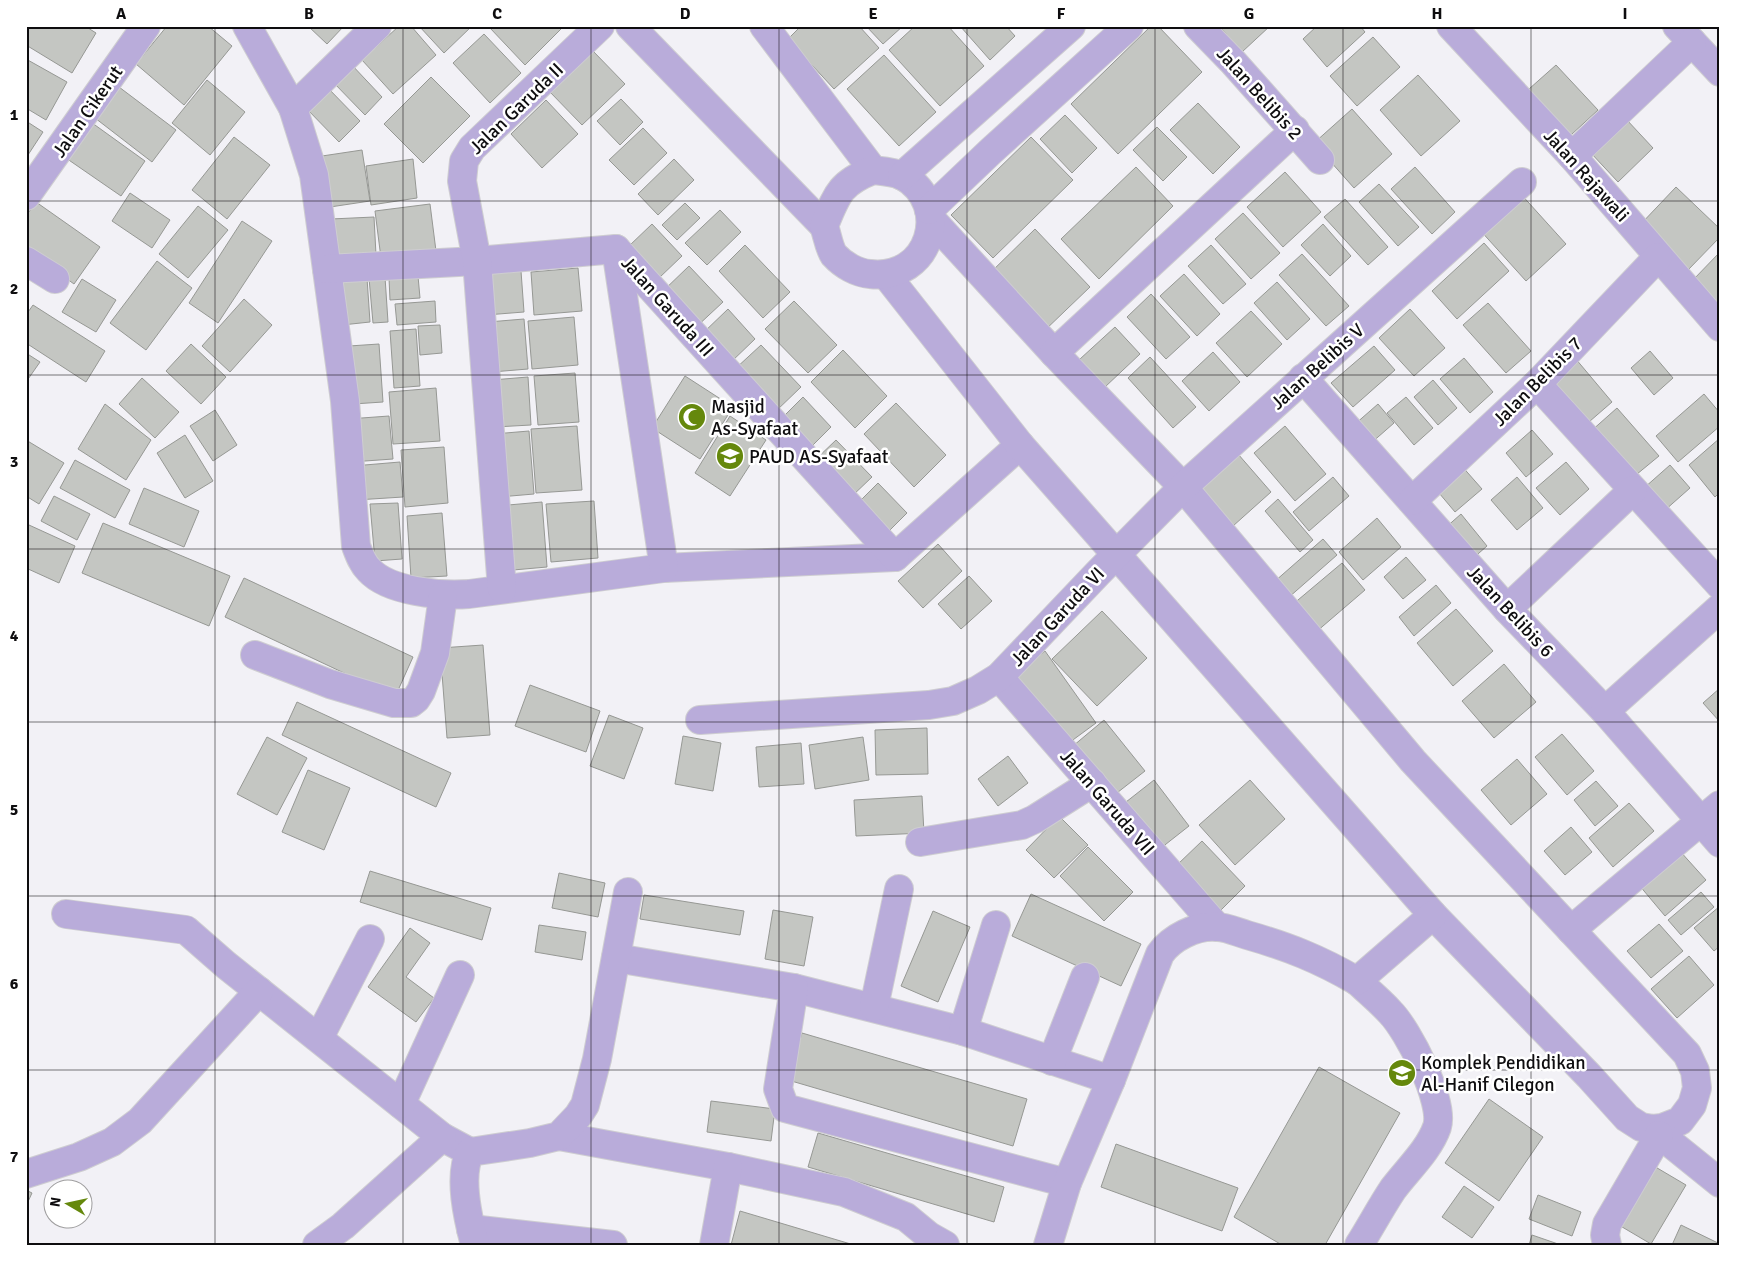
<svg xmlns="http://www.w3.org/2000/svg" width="1746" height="1271" font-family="Signika,sans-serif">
	<rect width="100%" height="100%" fill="#f2f1f6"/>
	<g fill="#c4c6c2" stroke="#969894">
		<polygon points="27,26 85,26 96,33 72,73 26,45"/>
		<polygon points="167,26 208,26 232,46 184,105 136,64"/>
		<polygon points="308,26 344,26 327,44"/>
		<polygon points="399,26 411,26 436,55 393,94 362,60"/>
		<polygon points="419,26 472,26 444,53"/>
		<polygon points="492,26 559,26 561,29 525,65 490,28"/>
		<polygon points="801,26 859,26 879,48 834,89 788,39"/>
		<polygon points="866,26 903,26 883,44"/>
		<polygon points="915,26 948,26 984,66 940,106 889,50"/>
		<polygon points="960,26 1006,26 1015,36 990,60"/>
		<polygon points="1151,26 1158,26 1202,72 1118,154 1071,104"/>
		<polygon points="1219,26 1270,26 1242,52"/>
		<polygon points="1317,26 1360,26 1365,32 1327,67 1303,39"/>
		<polygon points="484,34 521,73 490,103 453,63"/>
		<polygon points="1373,37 1400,67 1357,106 1330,76"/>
		<polygon points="592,50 625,84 582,125 549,91"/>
		<polygon points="884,55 936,112 899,146 847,89"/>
		<polygon points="26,59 67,82 46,120 26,108"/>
		<polygon points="350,63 382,97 365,115 332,81"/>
		<polygon points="1556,65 1598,110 1571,135 1529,89"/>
		<polygon points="1418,75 1460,121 1421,156 1380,110"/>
		<polygon points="431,77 470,116 423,163 384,124"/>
		<polygon points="207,80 245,112 210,155 172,123"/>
		<polygon points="326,86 360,121 339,142 305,107"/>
		<polygon points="119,87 176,130 152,162 95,118"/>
		<polygon points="621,99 643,122 620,145 597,121"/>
		<polygon points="546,100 578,134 542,168 511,134"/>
		<polygon points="1198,103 1240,147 1213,174 1170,130"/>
		<polygon points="1352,109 1392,154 1354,188 1314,143"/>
		<polygon points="1065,115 1097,148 1072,173 1040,139"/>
		<polygon points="1626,119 1653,148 1618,182 1590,152"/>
		<polygon points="88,120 145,161 121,196 63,156"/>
		<polygon points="26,121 43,132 26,158"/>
		<polygon points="1157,127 1187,157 1163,181 1133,150"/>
		<polygon points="643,128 667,153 634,185 609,160"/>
		<polygon points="234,137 270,165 227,219 192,190"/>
		<polygon points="1031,137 1073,180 993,258 951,215"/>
		<polygon points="362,150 370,201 330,207 322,156"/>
		<polygon points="413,159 417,198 371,205 366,166"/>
		<polygon points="674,159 694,180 658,215 638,194"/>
		<polygon points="1136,167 1173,206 1099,279 1061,239"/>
		<polygon points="1415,167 1455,212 1432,234 1391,189"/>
		<polygon points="1285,172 1321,212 1283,247 1247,207"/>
		<polygon points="1379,184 1419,227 1398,246 1359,202"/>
		<polygon points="1676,187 1720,229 1720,237 1687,271 1639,226"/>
		<polygon points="1519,192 1566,244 1526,281 1479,229"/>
		<polygon points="130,193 170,220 152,248 112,221"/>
		<polygon points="1345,199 1388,247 1368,265 1324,217"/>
		<polygon points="36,202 100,247 74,284 26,249 26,216"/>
		<polygon points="685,203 700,218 677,240 662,225"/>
		<polygon points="430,204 436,251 381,258 375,211"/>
		<polygon points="198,206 228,230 188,278 159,254"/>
		<polygon points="720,210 741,232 707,265 685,243"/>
		<polygon points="1243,213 1280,253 1251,279 1215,239"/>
		<polygon points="374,217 376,255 333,257 331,219"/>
		<polygon points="242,221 272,241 218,323 189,303"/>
		<polygon points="652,224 682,256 659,278 629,246"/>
		<polygon points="1323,224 1351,256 1330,276 1301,245"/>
		<polygon points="1035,229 1090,287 1042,333 987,276"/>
		<polygon points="1484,243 1509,271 1457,319 1432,291"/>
		<polygon points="745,245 790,292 763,318 719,271"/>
		<polygon points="1211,245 1246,284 1223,304 1188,266"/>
		<polygon points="1720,252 1720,305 1693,280"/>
		<polygon points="1302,254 1349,306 1326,326 1279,275"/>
		<polygon points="157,261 192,288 146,350 110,323"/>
		<polygon points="689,266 723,302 694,329 661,293"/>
		<polygon points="578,268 582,311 534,315 531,272"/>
		<polygon points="521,271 524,312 486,315 483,274"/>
		<polygon points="1184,274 1220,314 1197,336 1160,296"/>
		<polygon points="418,276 420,298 390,300 389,278"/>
		<polygon points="385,277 388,322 373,323 369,278"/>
		<polygon points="367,278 370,322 342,325 339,280"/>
		<polygon points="82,279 116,300 96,332 62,312"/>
		<polygon points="1277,282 1310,319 1287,340 1254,303"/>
		<polygon points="1151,294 1190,337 1166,359 1127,317"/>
		<polygon points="244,299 272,325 230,372 202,346"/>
		<polygon points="435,301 436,322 397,325 395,304"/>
		<polygon points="794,301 837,345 808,373 765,329"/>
		<polygon points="1488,303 1531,351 1506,373 1463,325"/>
		<polygon points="33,305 105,351 86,382 26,343 26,315"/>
		<polygon points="728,309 755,339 730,363 702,334"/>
		<polygon points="1410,309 1445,348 1414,376 1379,338"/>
		<polygon points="1251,311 1282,344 1247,377 1216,343"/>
		<polygon points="574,317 578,365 532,369 528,321"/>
		<polygon points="524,319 528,369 492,372 488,322"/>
		<polygon points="440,325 442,353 420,355 418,326"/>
		<polygon points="1115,327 1140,354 1105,387 1080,359"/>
		<polygon points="416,329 420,386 394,388 390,331"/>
		<polygon points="191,344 226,377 201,404 166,371"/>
		<polygon points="379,344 383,402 353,404 349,346"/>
		<polygon points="761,345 801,387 775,412 735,369"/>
		<polygon points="1374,346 1395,370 1353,407 1331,383"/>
		<polygon points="843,350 887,396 855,428 811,382"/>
		<polygon points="1650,351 1673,378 1654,395 1631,368"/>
		<polygon points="1213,352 1240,382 1209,411 1182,381"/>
		<polygon points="26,353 40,362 26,382"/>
		<polygon points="1150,357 1196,407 1173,428 1128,378"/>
		<polygon points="1464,358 1493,392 1470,413 1440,379"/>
		<polygon points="1575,358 1612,402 1582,428 1545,384"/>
		<polygon points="575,373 579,422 538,425 534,376"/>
		<polygon points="685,376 733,407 700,459 652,428"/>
		<polygon points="528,377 531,425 495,427 492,380"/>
		<polygon points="142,378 179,412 155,438 119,404"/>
		<polygon points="1433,380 1457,408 1438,425 1414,397"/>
		<polygon points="436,388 440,441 393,444 389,392"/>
		<polygon points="1704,394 1720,413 1720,426 1678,462 1656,436"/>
		<polygon points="803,397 831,427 807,451 778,422"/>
		<polygon points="1406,397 1433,428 1414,445 1387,413"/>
		<polygon points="896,403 946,455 914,487 864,434"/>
		<polygon points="105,404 151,440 126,480 78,449"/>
		<polygon points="1378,404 1394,423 1370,444 1354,425"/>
		<polygon points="1617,408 1659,456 1631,479 1590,432"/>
		<polygon points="215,410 237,445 213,461 190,426"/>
		<polygon points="389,416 393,459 351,462 348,419"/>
		<polygon points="730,416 766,440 730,496 695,473"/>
		<polygon points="577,426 582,490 536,493 531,429"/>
		<polygon points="1285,426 1326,474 1295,501 1254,453"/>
		<polygon points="1532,430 1553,454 1526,477 1506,453"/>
		<polygon points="529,431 534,494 499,497 494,434"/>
		<polygon points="185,435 213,481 185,498 157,453"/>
		<polygon points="1720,438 1720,492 1715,497 1689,465"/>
		<polygon points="26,440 64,463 39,504 26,496"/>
		<polygon points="836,440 872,477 850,498 814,461"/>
		<polygon points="444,447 448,503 405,507 401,450"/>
		<polygon points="1238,454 1271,492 1233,526 1200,487"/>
		<polygon points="75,460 130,490 115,518 60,488"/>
		<polygon points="400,462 403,497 356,500 353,466"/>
		<polygon points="1566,462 1589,489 1560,515 1536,488"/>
		<polygon points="1460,464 1482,489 1455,512 1434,487"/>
		<polygon points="1670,465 1690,488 1664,511 1644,488"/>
		<polygon points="1333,477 1349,496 1309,531 1293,512"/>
		<polygon points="1517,477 1543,508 1517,530 1491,500"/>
		<polygon points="878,483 907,513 883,537 854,507"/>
		<polygon points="144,488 199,511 184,547 129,524"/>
		<polygon points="54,496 90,514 77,540 41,521"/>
		<polygon points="1278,499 1313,540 1300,552 1265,511"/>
		<polygon points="594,501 598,558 551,562 546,504"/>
		<polygon points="542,502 547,567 502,571 497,506"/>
		<polygon points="398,503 402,559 375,561 370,504"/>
		<polygon points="442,513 447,576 411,578 407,516"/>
		<polygon points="1461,514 1487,546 1471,560 1444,529"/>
		<polygon points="1377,518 1401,547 1363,580 1339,552"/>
		<polygon points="103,523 230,576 209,626 82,573"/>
		<polygon points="29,525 75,546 59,583 26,568 26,532"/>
		<polygon points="1323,539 1337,555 1288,598 1274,582"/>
		<polygon points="938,544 962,571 923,608 898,581"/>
		<polygon points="1406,557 1426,580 1403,599 1384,577"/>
		<polygon points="1342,563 1365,590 1316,632 1292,605"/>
		<polygon points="969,576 992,601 961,629 938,604"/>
		<polygon points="244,578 413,657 395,697 225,617"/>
		<polygon points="1436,585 1451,603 1414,636 1399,617"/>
		<polygon points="1456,609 1493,651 1453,686 1417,643"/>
		<polygon points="1102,611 1147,658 1097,706 1052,659"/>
		<polygon points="483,645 490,735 447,738 440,648"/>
		<polygon points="1045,651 1096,723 1066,745 1015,673"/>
		<polygon points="1504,664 1536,702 1494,738 1462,701"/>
		<polygon points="530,685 600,711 586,752 515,726"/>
		<polygon points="1720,688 1720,722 1703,703"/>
		<polygon points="297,702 451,773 436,807 282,735"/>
		<polygon points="609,715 643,728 624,779 590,766"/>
		<polygon points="1104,720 1145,771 1113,796 1073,746"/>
		<polygon points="927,728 928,774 876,775 875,730"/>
		<polygon points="1562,734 1594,771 1567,795 1535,757"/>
		<polygon points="683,736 721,743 713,791 675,784"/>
		<polygon points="267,737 307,758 277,815 237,794"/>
		<polygon points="863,737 869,780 815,789 809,745"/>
		<polygon points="801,743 804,784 759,787 756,747"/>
		<polygon points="1008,756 1028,783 998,806 978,779"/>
		<polygon points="1517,759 1547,794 1511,825 1481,790"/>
		<polygon points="308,770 350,788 324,850 282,832"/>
		<polygon points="1154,780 1189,826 1161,848 1126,802"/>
		<polygon points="1250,780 1285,819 1235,865 1199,825"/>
		<polygon points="1596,781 1618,806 1595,826 1574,800"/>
		<polygon points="922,796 924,833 856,836 854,800"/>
		<polygon points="1629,803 1654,831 1613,867 1589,838"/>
		<polygon points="1059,816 1088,845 1054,878 1026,850"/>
		<polygon points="1571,827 1592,852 1565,875 1544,851"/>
		<polygon points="1202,841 1245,886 1221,910 1177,865"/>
		<polygon points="1088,847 1133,892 1104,921 1060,876"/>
		<polygon points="1679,850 1706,880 1665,916 1639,885"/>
		<polygon points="370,871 491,908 482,940 360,902"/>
		<polygon points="559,873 605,883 598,917 552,908"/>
		<polygon points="1701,892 1714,907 1681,935 1668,920"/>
		<polygon points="1031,894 1141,944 1121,986 1012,936"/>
		<polygon points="644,895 744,911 740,935 640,919"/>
		<polygon points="1720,906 1720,946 1714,951 1694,928"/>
		<polygon points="773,910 813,917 804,966 765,959"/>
		<polygon points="933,911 970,927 938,1002 901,986"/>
		<polygon points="1659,924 1683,951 1651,978 1627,951"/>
		<polygon points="539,925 586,932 582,960 535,952"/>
		<polygon points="410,928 430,943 406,977 434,998 416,1022 368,987"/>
		<polygon points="1689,956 1714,985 1677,1018 1651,989"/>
		<polygon points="802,1033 1027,1099 1013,1146 788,1080"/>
		<polygon points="1319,1067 1400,1113 1325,1245 1282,1245 1234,1217"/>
		<polygon points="1489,1099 1543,1137 1499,1201 1445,1163"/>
		<polygon points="711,1101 775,1109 771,1141 707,1132"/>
		<polygon points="818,1133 1004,1187 994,1222 808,1167"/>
		<polygon points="1116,1144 1238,1188 1222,1231 1101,1187"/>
		<polygon points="1647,1162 1686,1185 1651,1244 1612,1221"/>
		<polygon points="1464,1186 1494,1207 1472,1238 1442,1217"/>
		<polygon points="26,1190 32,1193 26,1206"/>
		<polygon points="1538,1195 1581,1212 1572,1236 1529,1219"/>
		<polygon points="740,1211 854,1245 731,1245"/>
		<polygon points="1681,1225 1720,1244 1720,1245 1672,1245"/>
		<polygon points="1532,1235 1561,1245 1529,1245"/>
	</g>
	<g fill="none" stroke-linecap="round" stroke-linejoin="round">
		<defs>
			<g id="minor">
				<path d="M247 26 293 108 314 175 345 401 356 546C359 554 362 563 369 570 389 592 441 596 469 594L664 568 895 557 1020 445"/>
				<polyline points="1198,26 1233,62 1320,160"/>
				<polyline points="1451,26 1572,156 1720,327"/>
				<polyline points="1677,26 1720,72"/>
				<polyline points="293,108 377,26"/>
				<polyline points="1572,156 1692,42"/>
				<polyline points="26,196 146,26"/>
				<polyline points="616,249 664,568"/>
				<polyline points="26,261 55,279"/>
				<polyline points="327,269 477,261 616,249 895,557"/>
				<polyline points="887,276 1020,445 1433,915 1589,1076 1627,1118 1641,1127 1653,1129 1662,1128 1680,1121 1692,1105 1697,1088 1695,1071 1687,1054 1413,761 1183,487 1054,353 931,219"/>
				<polyline points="1054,353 1295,130"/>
				<polyline points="1303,378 1507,609 1605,711 1720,843"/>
				<polyline points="1537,384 1720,585"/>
				<polyline points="1412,501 1537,384 1658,257"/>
				<polyline points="502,589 477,261 462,181 464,161 472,148 600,26"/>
				<polyline points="1507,609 1633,490"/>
				<polyline points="255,655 330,684 394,703 411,703 416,699 421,691 435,653 443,596"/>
				<polyline points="999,677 1216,926"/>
				<polyline points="1605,711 1720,608"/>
				<polyline points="700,720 929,705 953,701 978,690 999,677 1098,573 1183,487 1522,182"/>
				<polyline points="920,842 1022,825 1035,819 1092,783"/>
				<polyline points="66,914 186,930 226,965 442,1137 470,1152"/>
				<polyline points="1571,930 1720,805"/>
				<polyline points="616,958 794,988 963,1031 1111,1080"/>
				<path d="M1357 981C1368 991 1380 1001 1390 1012 1408 1030 1445 1102 1437 1127 1429 1150 1408 1169 1393 1189 1381 1207 1371 1226 1359 1245"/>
				<polyline points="794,988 778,1089 785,1108 1067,1183"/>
				<polyline points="874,1007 899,889"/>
				<polyline points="963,1031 996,925"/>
				<polyline points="319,1038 370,939"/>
				<polyline points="1052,1061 1085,977"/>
				<polyline points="401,1104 460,975"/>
				<polyline points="1653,1129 1720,1183"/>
				<polyline points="559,1136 728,1167 844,1192 906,1217 929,1236 945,1245"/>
				<polyline points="26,1174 79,1157 112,1142 140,1121 259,991"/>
				<polyline points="471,1229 613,1245"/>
				<polyline points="317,1245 343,1226 442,1137"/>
				<path d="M475 1245C468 1219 458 1176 470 1152L530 1143 559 1136 578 1116 585 1105 597 1059 628 892"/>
				<polyline points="714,1245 728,1167"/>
				<path d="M1048 1245 1067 1183 1111 1080 1160 954C1171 938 1196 925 1217 927 1226 927 1237 932 1247 935 1289 947 1319 959 1357 981L1433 915"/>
				<polyline points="1607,1245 1605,1235 1607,1224 1659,1135"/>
			</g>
			<g id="tertiary">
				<polyline points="630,26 824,226"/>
				<polyline points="764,26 873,170"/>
				<path d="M873 170C882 171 895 172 903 176 953 205 930 281 870 274 857 273 843 265 834 255 829 248 827 234 824 226 837 194 840 183 873 170Z"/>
				<polyline points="902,176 1071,26"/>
				<polyline points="929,210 991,151 1129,26"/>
			</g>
		</defs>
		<use href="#minor" stroke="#cecdd1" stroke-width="30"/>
		<use href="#tertiary" stroke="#cecdd1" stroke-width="30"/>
		<use href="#minor" stroke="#b9acda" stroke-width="28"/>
		<use href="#tertiary" stroke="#b9acda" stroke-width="28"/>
	</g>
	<path fill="none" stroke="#0e0d0f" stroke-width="1" stroke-opacity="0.55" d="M215 26V1245M403 26V1245M591 26V1245M779 26V1245M967 26V1245M1155 26V1245M1343 26V1245M1531 26V1245M26 201H1720M26 375H1720M26 549H1720M26 722H1720M26 896H1720M26 1070H1720"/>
	<defs>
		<symbol id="mosque-disc" viewBox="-11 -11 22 22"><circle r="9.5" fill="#65880c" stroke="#fff"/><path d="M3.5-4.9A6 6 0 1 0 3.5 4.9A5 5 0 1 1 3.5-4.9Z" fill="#fff"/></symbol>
		<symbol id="school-disc" viewBox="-11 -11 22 22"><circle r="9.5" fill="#65880c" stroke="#fff"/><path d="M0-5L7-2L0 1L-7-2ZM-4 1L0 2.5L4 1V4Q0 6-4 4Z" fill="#fff"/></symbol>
	</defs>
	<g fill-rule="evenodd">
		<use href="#mosque-disc" x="676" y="401" width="32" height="32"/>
		<use href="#school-disc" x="714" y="440" width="32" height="32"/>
		<use href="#school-disc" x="1386" y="1057" width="32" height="32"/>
	</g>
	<g text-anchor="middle" stroke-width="5" stroke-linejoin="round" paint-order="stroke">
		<g font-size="19" fill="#0e0d0f" stroke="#fff">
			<text transform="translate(1260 93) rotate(48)" y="7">Jalan Belibis 2</text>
			<text transform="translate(516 108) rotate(-44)" y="7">Jalan Garuda II</text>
			<text transform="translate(87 111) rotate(-55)" y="7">Jalan Cikerut</text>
			<text transform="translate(1587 175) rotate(48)" y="7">Jalan Rajawali</text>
			<text transform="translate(668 306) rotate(48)" y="7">Jalan Garuda III</text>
			<text transform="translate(1317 366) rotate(-42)" y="7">Jalan Belibis V</text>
			<text transform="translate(1537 381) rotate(-45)" y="7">Jalan Belibis 7</text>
			<text transform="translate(1511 611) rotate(47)" y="7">Jalan Belibis 6</text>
			<text transform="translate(1057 616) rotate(-47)" y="7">Jalan Garuda VI</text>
			<text transform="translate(1108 802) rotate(49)" y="7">Jalan Garuda VII</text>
		</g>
		<g font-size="19" fill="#0e0d0f" stroke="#fff" text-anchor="start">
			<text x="711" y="413">Masjid<tspan x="711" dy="22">As-Syafaat</tspan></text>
			<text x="749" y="463">PAUD AS-Syafaat</text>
			<text x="1421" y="1069">Komplek Pendidikan<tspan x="1421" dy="22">Al-Hanif Cilegon</tspan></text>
		</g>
	</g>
	<rect width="1746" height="1271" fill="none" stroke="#ffffff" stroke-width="55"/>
	<g transform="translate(68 1204) rotate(279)"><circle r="24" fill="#ffffff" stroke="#9f9e9f"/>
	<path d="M0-4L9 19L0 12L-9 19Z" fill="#65880c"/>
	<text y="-8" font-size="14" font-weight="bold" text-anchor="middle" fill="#0e0d0f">N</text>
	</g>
	<rect x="28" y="28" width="1690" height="1216" fill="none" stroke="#0e0d0f" stroke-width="2"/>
	<g font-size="16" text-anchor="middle" font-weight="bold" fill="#0e0d0f">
		<text x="121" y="19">A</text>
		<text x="309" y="19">B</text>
		<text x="497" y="19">C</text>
		<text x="685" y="19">D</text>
		<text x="873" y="19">E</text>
		<text x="1061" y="19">F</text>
		<text x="1249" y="19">G</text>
		<text x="1437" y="19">H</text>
		<text x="1625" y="19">I</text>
		<text x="14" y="120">1</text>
		<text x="14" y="294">2</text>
		<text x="14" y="467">3</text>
		<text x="14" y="641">4</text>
		<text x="14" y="815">5</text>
		<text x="14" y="989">6</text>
		<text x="14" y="1162">7</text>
	</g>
</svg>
